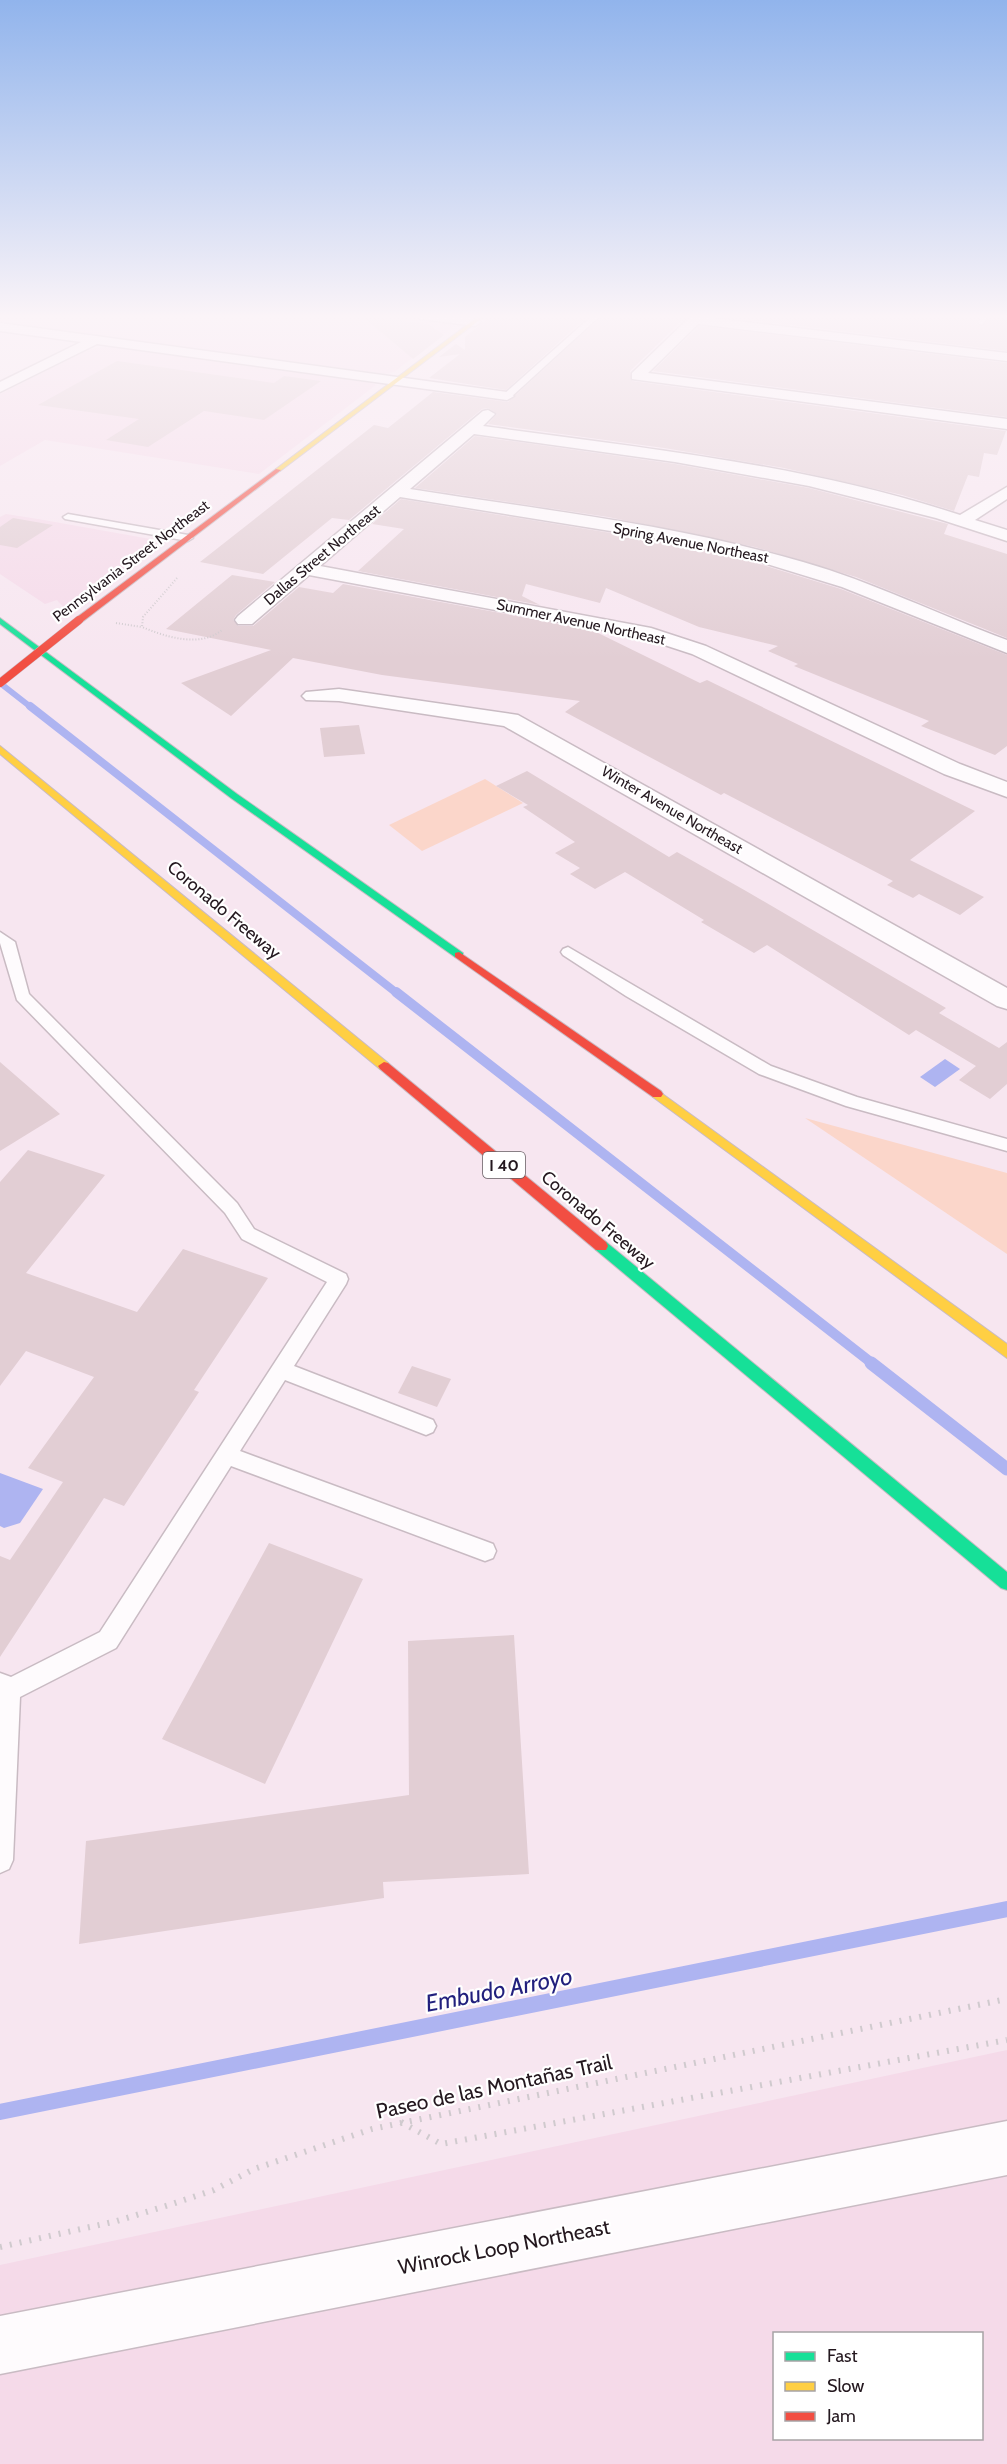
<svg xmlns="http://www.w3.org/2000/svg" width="1007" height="2464" font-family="Cabin,sans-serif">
	<rect width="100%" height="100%" fill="#f7e6f0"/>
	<g fill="#f5dae9" fill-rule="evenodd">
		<polygon points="0,315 391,315 446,322 454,326 394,372 385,374 0,322"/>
		<polygon points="108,346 372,383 376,385 259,474 45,440 0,466 0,394 86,350"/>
		<polygon points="6,514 38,519 167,542 69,613 57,600 45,604 0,574 0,517"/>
		<path d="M1007 2050V2464H0V2265ZM774 2334H982V2438H774Z"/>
	</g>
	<g fill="#fbd6ca">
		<polygon points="485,779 523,803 422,851 389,825"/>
		<polygon points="805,1118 1007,1173 1007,1254"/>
	</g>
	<g fill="#aeb4f1">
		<polygon points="945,1059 960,1069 935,1087 920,1077"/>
		<polygon points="0,1473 43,1489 20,1523 4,1528 0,1526"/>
	</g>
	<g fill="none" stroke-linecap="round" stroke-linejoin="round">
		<polyline stroke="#aeb4f1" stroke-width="6" points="0,683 32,708"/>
		<polyline stroke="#aeb4f1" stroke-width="8" points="30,706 398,994"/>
		<polyline stroke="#aeb4f1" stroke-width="10" points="396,992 873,1364"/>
		<polyline stroke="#aeb4f1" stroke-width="13" points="871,1363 1007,1469"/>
		<polyline stroke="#aeb4f1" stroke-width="16" points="0,2112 1007,1909"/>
	</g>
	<g fill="#e2ced4">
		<polygon points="492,315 589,315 506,390 429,378 460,354 439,357 456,344 465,350 465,337"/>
		<polygon points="603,315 688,315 630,371 632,381 1006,431 997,455 984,453 979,477 968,475 954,511 902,495 784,468 664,448 488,424 497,414 488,408 482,409 349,520 332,518 263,574 200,562 374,425 388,428 433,392 508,402"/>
		<polygon points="709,315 972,315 979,316 976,324 983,327 990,317 1007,319 1007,351"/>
		<polygon points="362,316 428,324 444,335 413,359"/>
		<polygon points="699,326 1007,363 1007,417 653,371"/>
		<polygon points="117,361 274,383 284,376 321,381 264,420 204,411 148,447 106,440 139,419 38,405"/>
		<polygon points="475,436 675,464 809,488 948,524 944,534 1007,554 1007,638 856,577 755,547 608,517 415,488"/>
		<polygon points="401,499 648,539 743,559 841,589 1007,655 1007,746 995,755 921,726 929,721 794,666 798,664 768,651 778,646 699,627 606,588 600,603 526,584 522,596 540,605 358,571 404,529 372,524"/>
		<polygon points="13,518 53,525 17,548 0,545 0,527"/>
		<polygon points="232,575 275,582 236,615 233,620 238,626 253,626 299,587 333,593 343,584 592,630 700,683 707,680 975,811 910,860 984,897 960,915 919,894 913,898 887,885 893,881 724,793 721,795 565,712 580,701 382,675 293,658 231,716 181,683 271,650 166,629"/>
		<polygon points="359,725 365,754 324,757 320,728"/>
		<polygon points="527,771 669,857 677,852 746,891 946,1008 939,1013 999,1048 1007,1042 1007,1084 990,1099 959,1080 976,1066 916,1030 909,1035 767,945 754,953 701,922 704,920 625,872 595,889 570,874 580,868 555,853 575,842 523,807 528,805 496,786"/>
		<polygon points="0,1062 60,1114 0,1151"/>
		<polygon points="28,1150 105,1175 26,1273 137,1312 183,1249 268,1278 194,1390 199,1392 124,1506 104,1498 0,1657 0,1556 10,1560 63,1482 28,1468 94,1377 26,1351 0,1386 0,1182"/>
		<polygon points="412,1366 451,1379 437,1407 398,1393"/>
		<polygon points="269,1543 363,1579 265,1784 162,1739"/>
		<polygon points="514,1635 529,1874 383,1882 384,1898 79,1944 86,1841 409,1795 408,1641"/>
	</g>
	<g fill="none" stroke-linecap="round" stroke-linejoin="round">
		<defs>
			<g id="lane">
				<polygon points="593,315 601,315 510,398 504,398 504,394"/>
				<polygon points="982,315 989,315 982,325 978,323"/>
				<polygon points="68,514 188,535 193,538 188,541 65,519 63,517"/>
				<polygon points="0,932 15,942 29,994 237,1203 254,1229 346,1274 348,1279 346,1284 294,1366 433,1420 436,1426 433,1432 426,1435 285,1380 240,1451 485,1541 493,1544 496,1551 493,1558 485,1561 231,1466 116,1648 20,1697 13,1860 9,1869 0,1873 0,1673 11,1677 100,1632 327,1282 242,1239 225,1213 17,1000 0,943"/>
				<polygon points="568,947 771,1066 857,1097 1007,1139 1007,1151 846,1106 759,1074 626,996 563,955 561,952 563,949"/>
			</g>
			<g id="street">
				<path d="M415 315C431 315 470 312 481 322L475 326 421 319Z"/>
				<polygon points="695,316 1007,353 1007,361 698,324 648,373 1007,419 1007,429 632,379 632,373 690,317"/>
				<polygon points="0,323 507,392 514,396 507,400 97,344 0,392 0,382 81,342 0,331"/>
				<path d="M488 410 495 414 483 426C642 448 806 464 960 515L1007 487V499L975 520 1007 530V541L936 518 809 486 675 462 474 434 410 489C541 510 675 524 803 562 873 582 939 615 1007 640V653L842 587 744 557 648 537 400 497 320 566 651 628 706 646 960 764 1007 782V797L944 774 692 654 640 637 309 575 252 624H238L235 620 238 616 483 411Z"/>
				<polygon points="339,689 518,715 1007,988 1007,1009 997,1006 504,726 339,701 306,700 302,696 306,692"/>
				<polygon points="1007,2121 1007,2175 0,2374 0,2316"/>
			</g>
			<g id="fast">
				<polygon points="0,618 237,794 463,953 463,957 455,957 231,798 0,624"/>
				<polygon points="601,1241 606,1242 1007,1572 1007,1590 1001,1588 596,1250 594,1246 596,1242"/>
			</g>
			<g id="slow">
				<polygon points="480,315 486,315 280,471 276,471 276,469"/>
				<polygon points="0,746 388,1063 390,1066 388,1069 380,1069 0,754"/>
				<polygon points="657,1090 1007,1344 1007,1358 653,1097 651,1094 653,1091"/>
			</g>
			<g id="jam">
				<polygon points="276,469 281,470 82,622 76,622 76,618"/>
				<polygon points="459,952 661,1091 663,1094 661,1097 653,1097 455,957 455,953"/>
				<polygon points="384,1062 388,1063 606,1242 608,1246 606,1250 596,1250 380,1069 378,1066"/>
			</g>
		</defs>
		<use href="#lane" stroke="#c9bbc3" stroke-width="3"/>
		<use href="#street" stroke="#c9bbc3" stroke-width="3"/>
		<use href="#fast" stroke="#c9bbc3" stroke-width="2"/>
		<use href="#slow" stroke="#c9bbc3" stroke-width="2"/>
		<use href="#jam" stroke="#c9bbc3" stroke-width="2"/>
		<g stroke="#d0cace" stroke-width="2" stroke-dasharray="1 2" stroke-linecap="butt">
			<path d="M177 578 143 617 142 627C166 637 200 648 222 630"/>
			<polyline points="116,623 142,627"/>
		</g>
		<g stroke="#d0cace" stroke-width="6" stroke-dasharray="2 8" stroke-linecap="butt">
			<polyline points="401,2122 441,2144 1007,2040"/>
			<polyline points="0,2247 117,2221 169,2205 214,2190 254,2169 372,2129 1007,1999"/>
		</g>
		<use href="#lane" fill="#fefbfd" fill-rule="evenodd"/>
		<use href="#street" fill="#fefbfd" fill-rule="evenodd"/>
		<use href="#fast" fill="#16e098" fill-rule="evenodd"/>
		<use href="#slow" fill="#ffcf43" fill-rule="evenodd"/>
		<use href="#jam" fill="#f24e42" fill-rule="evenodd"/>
		<defs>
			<polyline id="jam-bridge" points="0,683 79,620"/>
		</defs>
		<use href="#jam-bridge" stroke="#c9bbc3" stroke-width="9" stroke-linecap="butt"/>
		<use href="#jam-bridge" stroke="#f24e42" stroke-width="8"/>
	</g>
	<linearGradient id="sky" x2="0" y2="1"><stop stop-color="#91b4ec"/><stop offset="0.48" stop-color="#fbf4f8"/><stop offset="1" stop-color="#fbf4f8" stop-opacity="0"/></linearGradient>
	<rect width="1007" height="660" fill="url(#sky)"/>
	<g text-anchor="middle" stroke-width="4.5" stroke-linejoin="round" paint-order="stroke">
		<g font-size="15" fill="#24181f" stroke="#fff">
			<text transform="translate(691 543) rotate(11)" y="5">Spring Avenue Northeast</text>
			<text transform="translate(322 555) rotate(-40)" y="5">Dallas Street Northeast</text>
			<text transform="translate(131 561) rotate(-37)" y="5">Pennsylvania Street Northeast</text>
			<text transform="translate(581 622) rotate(12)" y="5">Summer Avenue Northeast</text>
			<text transform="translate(672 810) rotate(30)" y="5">Winter Avenue Northeast</text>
		</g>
		<rect fill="#fff" stroke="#665d62" stroke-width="1.5" x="483" y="1152" width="42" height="26" rx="4.5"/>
		<g font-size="16" font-weight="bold" fill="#24181f">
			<text x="504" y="1171">I 40</text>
		</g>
		<g font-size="18" fill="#24181f" stroke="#fff">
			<text transform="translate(224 910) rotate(40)" y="6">Coronado Freeway</text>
			<text transform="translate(598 1220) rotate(40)" y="6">Coronado Freeway</text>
		</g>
		<g font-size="21" fill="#24181f" stroke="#fff">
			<text transform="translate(494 2087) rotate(-12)" y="7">Paseo de las Montañas Trail</text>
			<text transform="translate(504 2247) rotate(-11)" y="7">Winrock Loop Northeast</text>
		</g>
		<g font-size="24" font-style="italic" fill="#211f7d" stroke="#fff">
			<text transform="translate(499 1990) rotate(-11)" y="8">Embudo Arroyo</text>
		</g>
	</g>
	<rect x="773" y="2332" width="210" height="108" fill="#ffffff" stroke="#a7a3a5" stroke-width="1.5"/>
	<rect x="785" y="2352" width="30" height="9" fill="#16e098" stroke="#a7a3a5" stroke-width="1.5"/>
	<text x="827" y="2362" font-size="18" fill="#24181f">Fast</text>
	<rect x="785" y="2382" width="30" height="9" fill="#ffcf43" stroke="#a7a3a5" stroke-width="1.5"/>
	<text x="827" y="2392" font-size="18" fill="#24181f">Slow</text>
	<rect x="785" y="2412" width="30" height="9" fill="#f24e42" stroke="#a7a3a5" stroke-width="1.5"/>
	<text x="827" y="2422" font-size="18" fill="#24181f">Jam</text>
</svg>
